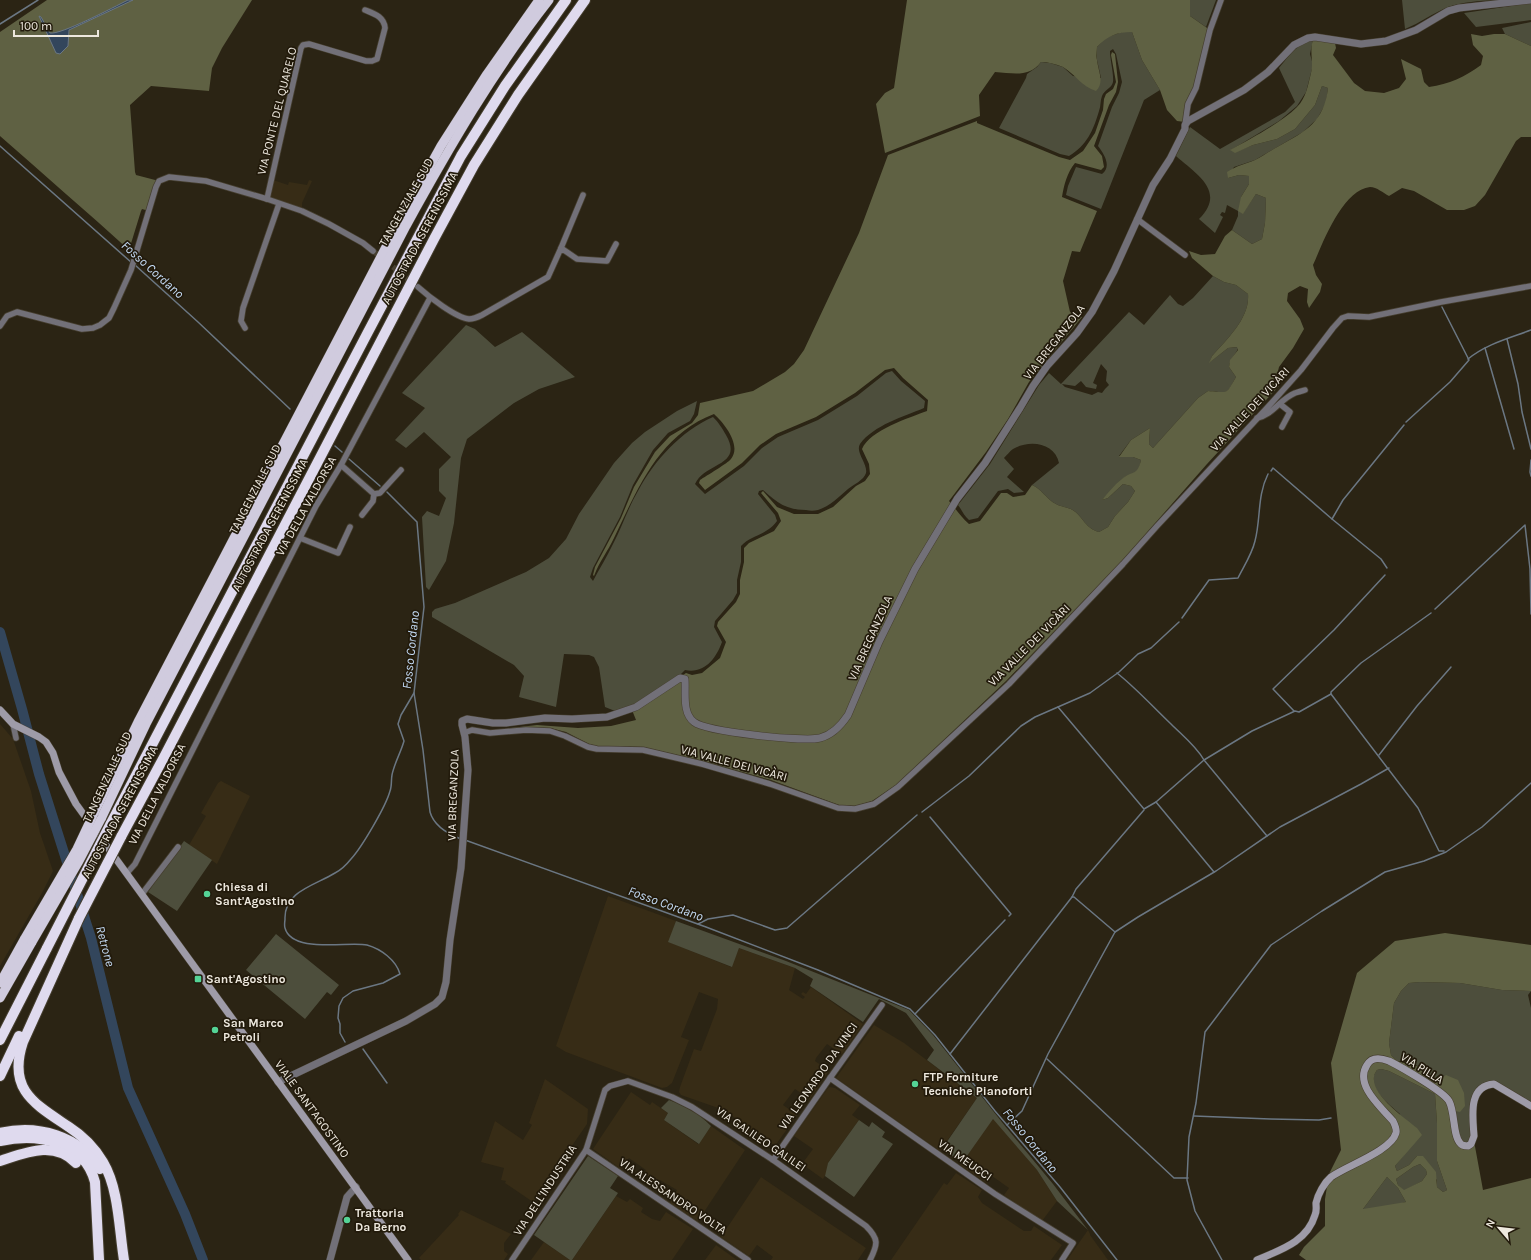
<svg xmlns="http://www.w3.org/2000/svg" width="1531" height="1260" font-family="Karla,sans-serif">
	<rect width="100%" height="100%" fill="#2b2414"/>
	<g fill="#372c16">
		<polygon points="273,180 288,185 289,182 307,185 309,180 312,181 302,203 302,209 269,198"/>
		<polygon points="0,724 13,739 31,791 40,833 53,871 42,893 0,966"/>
		<polygon points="221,781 250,796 217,864 189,845 206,816 201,813 218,783"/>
		<polygon points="608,896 676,921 669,942 731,967 739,948 795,968 789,990 803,999 805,997 801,994 803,992 806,994 811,987 863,1024 842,1054 827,1044 816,1058 815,1061 829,1071 810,1099 795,1089 783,1105 797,1115 775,1146 724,1110 681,1095 679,1092 680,1087 694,1049 701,1051 717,1009 718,999 699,992 681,1037 689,1040 672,1083 667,1087 662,1088 566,1052 556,1046"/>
		<polygon points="874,1025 904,1043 977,1098 940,1151 836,1078"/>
		<polygon points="545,1079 588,1109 587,1124 533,1202 505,1183 506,1181 501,1180 504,1168 481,1162 495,1121 523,1140 532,1125 529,1123"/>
		<polygon points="830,1087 835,1088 860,1105 852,1115 859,1120 828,1163 826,1174 823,1179 802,1164 813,1149 794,1136 828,1088"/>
		<polygon points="631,1092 650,1105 652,1102 668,1113 664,1120 698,1144 711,1126 745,1150 698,1221 670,1203 677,1190 660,1180 658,1183 644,1173 646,1170 629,1158 621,1169 593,1149"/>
		<polygon points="993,1118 1037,1170 1057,1201 1042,1221 1004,1195 1009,1188 992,1176 987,1183 960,1165"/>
		<polygon points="956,1173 982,1190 978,1197 982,1203 1024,1231 1031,1231 1034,1226 1062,1245 1051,1260 891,1260 944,1183 947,1185"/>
		<polygon points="761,1177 866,1248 858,1260 771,1260 773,1257 757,1245 749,1256 721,1237"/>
		<polygon points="616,1196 627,1202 630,1199 643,1208 641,1212 652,1219 660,1221 666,1212 693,1229 672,1260 572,1260"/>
		<polygon points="461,1210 511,1234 504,1243 504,1251 508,1254 504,1260 421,1260 419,1258 459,1215 458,1214"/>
		<polygon points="1088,1230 1090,1234 1090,1235 1108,1260 1067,1260"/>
		<polygon points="544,1242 570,1260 531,1260"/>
		<polygon points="716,1245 737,1260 705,1260"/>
	</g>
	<g fill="#4d4e3c" fill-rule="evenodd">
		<polygon points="1190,0 1216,0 1206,27 1190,16"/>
		<path d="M1402 0H1495C1479 1 1463 2 1448 7 1433 13 1420 23 1405 29Z"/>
		<polygon points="1531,3 1531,20 1476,27 1464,13"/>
		<polygon points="1531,22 1531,46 1505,34 1502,28"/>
		<path d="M1122 32H1132L1142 60 1160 90 1144 100 1101 209 1066 195 1068 186 1076 167 1102 174C1112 166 1104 154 1098 146L1112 107 1119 93 1122 82 1116 54 1113 49 1110 51C1110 60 1114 74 1113 82 1112 88 1104 90 1102 96 1100 101 1101 106 1099 111 1093 131 1087 145 1069 156L1060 154 999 128 1026 78 1027 74 1037 67 1041 62 1050 63 1063 67 1073 76 1101 78 1097 60V47L1105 38Z"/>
		<path d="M1313 40 1310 54 1313 65 1306 92 1297 106 1279 121 1231 150 1235 152 1253 145 1277 139 1295 129 1315 105 1322 86 1328 88 1326 103 1317 119 1303 132 1255 160 1234 167 1228 178 1239 175 1249 176V184L1241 197 1243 213 1256 194 1266 198 1265 223 1262 239 1252 244 1232 230 1238 216V211L1227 205 1225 213 1222 212 1220 215 1223 217 1215 233 1199 219C1227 191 1196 174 1176 156L1190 127 1220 149 1285 112 1295 102 1279 68C1290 55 1295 45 1313 40Z"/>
		<path d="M1213 276 1224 282 1236 285 1248 294C1250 318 1227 339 1212 356L1210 362 1228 348 1238 347C1238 353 1230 357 1229 367L1236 377C1225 397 1229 392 1208 391L1198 398 1153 448 1149 444 1150 428 1131 440 1119 456 1133 457 1141 460 1139 469 1134 474 1126 476 1102 500 1108 498 1123 484 1131 486 1135 491 1128 502 1115 516 1108 527 1099 532C1085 528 1084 518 1074 511 1069 507 1061 507 1056 504 1046 499 1042 489 1032 485L1059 463C1055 443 1030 439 1013 449 1010 451 1007 455 1004 458L1014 469 1007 477 1024 492 1014 493 1008 489 998 491 978 518 969 520C964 516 962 510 958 505L990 464 1039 385 1049 373 1061 384 1129 312 1144 325 1170 295 1178 304 1183 306 1193 298ZM1101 364 1107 371 1106 381 1109 385 1105 389 1102 393 1098 392 1092 395 1065 387 1062 384 1075 386 1081 381 1086 387 1096 389 1097 385 1093 383Z"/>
		<polygon points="466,325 475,329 495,347 522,332 575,377 539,389 514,403 467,439 461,458 454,523 446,561 429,590 426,587 422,517 427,511 439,516 446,498 439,491 439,469 451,457 424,432 406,448 395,440 425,408 402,393"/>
		<path d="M892 371 901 381 925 401 924 408C903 417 874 425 860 444 855 452 868 464 866 473 864 480 853 485 848 489 839 497 830 506 818 510 814 511 810 511 806 510 787 510 777 503 763 490L759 491 758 494 775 515 777 521C766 536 752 534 741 546V562L737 580V593L733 600 715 621 714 627 722 642C716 659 704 674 685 670L681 674 634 705 615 711 605 707 599 667 594 657 589 655 564 654 556 707 519 697 524 676 514 665 432 617V612L435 609 455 603 526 572 549 558 566 539 579 514 614 463 632 443 645 432 677 411 697 401 694 414 690 421 668 433 653 450 633 485 620 517 593 568 590 577 593 581C599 569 607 557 613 544 622 527 628 508 638 491 654 461 681 431 713 417 719 423 722 428 726 435 744 466 705 462 695 484L705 494 744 466 762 448 778 437 818 420 857 396 886 373Z"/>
		<polygon points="184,841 212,860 177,911 148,892"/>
		<polygon points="676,921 786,961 909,1010 933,1035 1005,1126 1053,1184 1088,1230 1057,1201 1037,1170 993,1119 962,1163 942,1149 977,1098 927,1060 934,1050 906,1013 879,999 863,1022 810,986 813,979 795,968 739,948 732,967 668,942"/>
		<polygon points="276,934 339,985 331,995 327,992 305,1019 246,970"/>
		<polygon points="1420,982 1460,983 1502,990 1531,991 1528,995 1531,1008 1531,1108 1493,1086 1484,1089 1474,1107 1477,1136 1463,1148 1440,1079 1434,1079 1424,1068 1403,1061 1397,1061 1391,1055 1389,1043 1394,1003 1401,991 1409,983"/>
		<path d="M1381 1069 1389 1071 1435 1094 1437 1123V1161L1447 1190 1443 1192 1437 1187V1180L1417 1156 1409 1165 1397 1171 1395 1166 1404 1155 1400 1114C1389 1104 1364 1086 1377 1070Z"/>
		<path d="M669 1100C684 1106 700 1114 711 1126L699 1144 664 1120 668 1113 661 1108Z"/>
		<polygon points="859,1120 869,1127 872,1122 885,1132 882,1137 893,1144 854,1197 825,1176 828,1163"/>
		<polygon points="588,1156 618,1176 610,1188 618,1193 572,1260 570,1260 534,1235"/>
		<polygon points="1420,1164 1426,1170 1427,1174 1422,1181 1404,1191 1398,1185 1396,1179 1413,1167"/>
		<polygon points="1387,1177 1398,1188 1406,1202 1366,1213 1363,1209"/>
	</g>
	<g fill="#5f6143" fill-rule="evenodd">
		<path d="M47 0H252L222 48 212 68 209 91 151 86 130 105 135 172 136 175 159 181 149 211 142 209 141 211 129 250C86 211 43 174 0 136V32Z"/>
		<path d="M907 0H1190V16L1210 30 1185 122 1177 121 1167 110 1160 90 1142 60 1132 32C1117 32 1107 36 1097 47 1097 51 1096 56 1097 60 1098 70 1105 83 1096 91 1082 87 1075 74 1063 67 1056 64 1048 62 1041 62 1029 78 1013 73 995 72L979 95 980 116 885 153 876 104 885 93 894 88Z"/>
		<path d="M1471 34 1482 36 1494 34H1505L1531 46V137H1521L1516 141 1485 195 1475 206 1464 210H1447L1414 191 1402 188 1389 196C1383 193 1377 187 1370 187 1342 190 1323 243 1313 265L1316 275 1322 284 1320 292 1309 308 1307 302 1308 289 1300 286 1288 293 1287 301 1300 319 1304 329 1293 348 1279 367 1277 375 1280 383 1279 386 1207 464 1121 562 1006 681 896 785 872 801 855 806 839 805 771 780 703 761 643 747 597 746 589 744 566 732 550 728H538L511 731V728L537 725 578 728 611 726 636 720 632 710 686 673 692 675 702 673 720 658 726 642 717 626 718 622 736 602 740 594V580L744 562V548L749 543 774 531 781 521 778 513 761 493 763 491 777 507 794 514H818L833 507 856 486 865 481 870 474 869 464 862 449C870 430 909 418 927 411L928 400 903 378 894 368 885 370 855 393 816 417 776 434 760 445 742 463 705 490 699 483 700 480C706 476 728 463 731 459 742 445 724 423 714 414 659 435 638 488 614 538 608 551 599 562 594 576L593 575 595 567 621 518 634 487 655 452 670 436 692 423 698 415 700 403 753 391 785 372 794 364 804 350 859 233 888 155 977 121V123L1059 157 1070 160 1083 151 1095 133 1103 110 1104 99 1106 94 1113 89 1116 82 1111 55 1112 52 1115 54 1118 82 1116 92 1109 105 1094 146 1102 156 1104 167 1101 170 1075 163C1067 173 1064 185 1062 197L1097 211 1080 252 1072 251 1063 281 1070 312 1082 317 1029 382 1008 419 986 452 949 501C956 509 961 517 969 524L980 521 1001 493H1007L1013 497 1025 495 1032 485C1042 489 1046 499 1056 504 1061 507 1069 507 1074 511 1084 518 1085 528 1099 532L1108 527 1115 516 1128 502 1135 491 1131 486 1123 484 1108 498 1102 500C1108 493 1114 485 1122 479 1132 470 1137 477 1141 460L1133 457H1119L1131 440 1150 428 1149 444 1153 448 1198 398 1208 391C1229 392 1225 396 1236 377L1229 367 1230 360 1238 350 1237 347 1228 348 1209 363 1212 356C1227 339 1250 318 1248 294L1236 285 1224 282 1213 276 1192 258 1189 251 1201 255 1215 254 1225 236 1232 230 1252 244 1262 239 1265 223 1266 198 1256 194 1243 214 1238 211 1241 197 1249 184V176L1239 175 1228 178 1227 172C1236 166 1245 164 1255 160 1263 156 1271 150 1279 146 1306 131 1324 122 1328 88L1322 86 1315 105 1295 129 1277 139 1253 145 1235 153 1230 150C1250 139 1281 123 1297 107 1306 98 1308 85 1311 73 1314 62 1309 52 1313 40L1335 43 1336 48 1333 55 1354 83 1365 91 1384 93 1399 88 1406 79 1401 59 1421 69 1424 82 1429 87C1449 84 1465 77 1481 65L1483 56 1473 45Z"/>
		<path d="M1445 933 1531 945V991L1502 990 1460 983 1420 982 1409 983 1401 991 1394 1003 1389 1043 1391 1055 1397 1061 1424 1068 1434 1079H1440L1446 1075 1458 1080 1464 1093 1465 1106 1460 1112 1450 1110 1463 1148 1474 1141 1483 1190 1531 1178V1260H1306L1299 1255 1304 1247 1325 1226V1199L1329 1174 1341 1150 1331 1063 1357 973 1395 941ZM1381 1069 1389 1071 1435 1094 1437 1123V1161L1447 1190 1443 1192 1437 1187 1436 1172 1423 1156H1417L1409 1165 1397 1171 1395 1166 1422 1135 1417 1128C1404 1117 1362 1089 1377 1070ZM1420 1164 1426 1170 1427 1174 1422 1181 1404 1190 1398 1185 1396 1179 1413 1167ZM1387 1177 1398 1188 1406 1202 1363 1209Z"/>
	</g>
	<path fill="#33465c" stroke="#6b7783" d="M128 0H133L69 30 68 46 60 54 56 53 39 16 41 17 50 33C61 35 114 7 128 0Z"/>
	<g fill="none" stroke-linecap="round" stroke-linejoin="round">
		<g stroke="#6b7783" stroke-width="1.5">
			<polyline points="0,24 38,0"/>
			<polyline points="0,146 132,263"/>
			<polyline points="135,265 198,322 290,409"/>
			<polyline points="1507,339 1518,384 1522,412 1531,449"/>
			<polyline points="1485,348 1514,449"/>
			<path d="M1468 359C1486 344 1510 338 1531 330"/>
			<polyline points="1406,422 1450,382 1469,360 1442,307"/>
			<polyline points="335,446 342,452"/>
			<polyline points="349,459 380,486"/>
			<polyline points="1531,460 1530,472 1531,476"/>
			<polyline points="1271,471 1273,468 1332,519 1343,500 1404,425"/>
			<path d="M387 492 417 522 424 607 414 693 423 750 430 812C434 826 448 834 461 839"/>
			<polyline points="1332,519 1381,559 1387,568"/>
			<polyline points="1435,609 1525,525 1530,569 1531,614"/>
			<polyline points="1431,613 1361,663 1331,692 1331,694 1418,808 1439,851 1444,851"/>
			<path d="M1182 618 1209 580 1238 578C1244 566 1252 554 1255 541 1261 518 1257 496 1268 474"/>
			<path d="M1058 707 1144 809 1156 802 1204 760C1196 746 1183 736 1171 724 1153 707 1137 689 1117 673"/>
			<polyline points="1294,711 1273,689 1334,630 1385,575"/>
			<polyline points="1379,755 1417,706 1451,667"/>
			<polyline points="1156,802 1214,872"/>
			<polyline points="922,812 969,776 1021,726 1035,717 1090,693 1119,672 1138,654 1151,648 1179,622"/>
			<polyline points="930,817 1011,914 1009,916"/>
			<polyline points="1267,836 1204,760 1252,731 1295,711 1299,712 1331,694"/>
			<polyline points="465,840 706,927 818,970 910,1009 935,1035 995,1111 1060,1187 1117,1260"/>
			<polyline points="1072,897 1074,897 1115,932"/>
			<polyline points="698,924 708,919 733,915 775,930 787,928 917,815"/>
			<polyline points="915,1014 1005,920"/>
			<path d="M345 1042 340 1033V1024L338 1018 339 1006 343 998 353 991 383 983 400 974C396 960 381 949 367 945 349 941 292 954 285 928 284 925 285 921 285 919 284 891 316 885 335 873 341 870 347 864 351 859 362 847 386 806 390 791 392 786 391 780 392 775 394 764 401 752 404 741L398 724 401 715 414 693"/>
			<polyline points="363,1049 387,1083"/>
			<polyline points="950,1054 1072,897 1076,889 1144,810"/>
			<polyline points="1047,1059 1174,1178 1188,1178"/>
			<polyline points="1194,1116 1270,1119 1319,1120 1331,1118"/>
			<polyline points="1007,1125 1022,1111 1048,1054 1115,932 1138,917 1216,871 1280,827 1361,784 1389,768"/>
			<polyline points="1222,1260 1195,1211 1187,1180 1189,1137 1196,1103 1205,1032 1271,945 1322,911 1385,872 1424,861 1446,852 1482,827 1531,783"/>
		</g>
		<polyline stroke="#33465c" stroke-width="10" points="0,632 22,709 39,774 91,938 128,1088 185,1214 203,1260"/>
		<polyline stroke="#484132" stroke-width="5.5" stroke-dasharray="5.5 3" stroke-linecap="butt" points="373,251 413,283"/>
		<defs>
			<g id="minor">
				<polyline points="1185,125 1188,104 1196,88 1210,30 1221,0"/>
				<path d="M267 199 301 48 303 45 309 44 366 61H372L377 59 385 28C384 17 375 14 365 10"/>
				<polyline points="1137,219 1185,255"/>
				<polyline points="561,248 583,195"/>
				<path d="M418 287C428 296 456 318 469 319 473 319 478 317 482 315L548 277 561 248 577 259 607 261 616 244"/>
				<polyline points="0,326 7,316 17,312 82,329 93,328 100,325 109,318 114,308 131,270 156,187 159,181 169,177 206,181 267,199 302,211 329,224 363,243 373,251"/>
				<polyline points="245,328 241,321 243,308 279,204"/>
				<polyline points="1280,404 1290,412 1282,427"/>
				<path d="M1257 418C1273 415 1280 399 1295 393 1298 392 1302 391 1305 390"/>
				<polyline points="341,465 374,494 373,501 362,515"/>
				<polyline points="374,494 380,493 401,470"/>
				<polyline points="300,538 338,553 350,527"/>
				<polyline points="13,724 16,738"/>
				<polyline points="464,733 472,730 490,733 526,730 550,731 565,736 588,747 597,749 643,750 702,764 770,784 838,808 855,809 874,804 898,787 1009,684 1123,564 1157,526 1267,408 1301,370 1333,328 1342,318 1348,316 1369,317 1441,302 1531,286"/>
				<polyline points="127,873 135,864 316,506 341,465 430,298"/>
				<polyline points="142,894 178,847"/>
				<polyline points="830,1078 995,1194 1073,1243 1062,1260"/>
				<polyline points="586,1150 748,1260"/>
				<polyline points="773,1160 830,1078 882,1005"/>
				<path d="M512 1260 586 1150 605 1090 610 1086 628 1081 672 1097 692 1107 773 1160 866 1226C879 1239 878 1244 870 1260"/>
			</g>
			<g id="tertiary">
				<path d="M278 1082 406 1021 435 1004 442 997 446 982 450 940 461 868 468 770 465 737 462 725V721L467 719 493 723H506L545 718 572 719 607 717 636 707 680 678 685 679C686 693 682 713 694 722 707 732 804 742 820 738 832 735 842 724 848 715L879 642 915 569 957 499 985 463 1020 408 1033 386 1047 366 1077 333 1092 312 1114 271 1153 185 1170 159 1185 129V125L1188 121 1244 90 1268 72 1294 45 1308 38 1315 37 1361 44 1386 41 1416 30 1448 11 1459 8 1531 0"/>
				<polyline points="330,1260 347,1197 356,1187"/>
			</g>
			<g id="secondary">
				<polyline points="0,710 13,724 39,737 46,742 53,753 59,772 76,804 408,1260"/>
				<path d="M1257 1260C1280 1250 1307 1242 1315 1215 1317 1211 1316 1207 1316 1203 1318 1194 1324 1183 1331 1177 1346 1166 1391 1151 1396 1133 1397 1129 1395 1125 1393 1121 1381 1107 1354 1085 1367 1065 1372 1056 1381 1058 1389 1061 1401 1067 1443 1091 1449 1101 1455 1112 1453 1136 1460 1143 1462 1146 1465 1146 1468 1146L1471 1144 1474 1136C1473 1118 1467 1086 1494 1084L1531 1106"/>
			</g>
			<g id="trunk">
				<polyline points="94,813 139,720 399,222 441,146 487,74 539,0"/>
				<path d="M101 819 146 724 406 226C449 148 494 70 549 0"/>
				<polyline points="0,983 25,938"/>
				<polyline points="0,998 32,942"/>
			</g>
			<g id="motorway">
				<polyline points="110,825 368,332 461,156 505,86 566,0"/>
				<polyline points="121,837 164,757 434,239 474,165 518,95 585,0"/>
				<path d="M79 918 23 1042C7 1090 35 1104 69 1127 83 1136 94 1147 103 1162 119 1189 119 1229 124 1260"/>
				<polyline points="0,1040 47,948"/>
				<polyline points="0,1076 19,1036"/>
				<path d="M0 1133C38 1124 79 1136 100 1169"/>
				<path d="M0 1141C36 1133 84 1140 95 1182L99 1260"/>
				<path d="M0 1161C25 1153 54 1140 76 1163"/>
			</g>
		</defs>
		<use href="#minor" stroke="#463f30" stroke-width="7"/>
		<use href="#tertiary" stroke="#463f30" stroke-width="8"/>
		<use href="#secondary" stroke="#463f30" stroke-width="8"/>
		<use href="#trunk" stroke="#463f30" stroke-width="10"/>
		<use href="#motorway" stroke="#463f30" stroke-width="12"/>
		<use href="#minor" stroke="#727078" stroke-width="5.5"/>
		<use href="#tertiary" stroke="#727078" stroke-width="7"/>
		<use href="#secondary" stroke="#9e9ba8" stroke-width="7"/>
		<use href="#trunk" stroke="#d0cbde" stroke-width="9"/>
		<use href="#motorway" stroke="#dfdaee" stroke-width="10"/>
		<defs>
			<g id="trunk-bridge">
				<polyline points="25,938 77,849 94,813"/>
				<polyline points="32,942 79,861 101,819"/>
			</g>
			<g id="motorway-bridge">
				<polyline points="79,918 121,837"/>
				<polyline points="47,948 110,825"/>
			</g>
		</defs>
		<use href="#trunk-bridge" stroke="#463f30" stroke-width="10" stroke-linecap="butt"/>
		<use href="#motorway-bridge" stroke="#463f30" stroke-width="12" stroke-linecap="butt"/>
		<use href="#trunk-bridge" stroke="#d0cbde" stroke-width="9"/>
		<use href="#motorway-bridge" stroke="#dfdaee" stroke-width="10"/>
	</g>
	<g fill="#54d396" stroke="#221a0b" stroke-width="1.5">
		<circle cx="207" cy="894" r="4"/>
		<rect x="194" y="975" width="8" height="8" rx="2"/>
		<circle cx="215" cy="1030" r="4"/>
		<circle cx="915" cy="1084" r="4"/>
		<circle cx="347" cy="1220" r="4"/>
	</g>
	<g text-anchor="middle" stroke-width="3.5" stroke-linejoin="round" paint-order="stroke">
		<g font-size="12" fill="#ede8de" stroke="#221a0b">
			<text transform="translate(277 111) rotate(-76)" y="4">VIA PONTE DEL QUARELO</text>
			<text transform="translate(406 202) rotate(-61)" y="4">TANGENZIALE SUD</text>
			<text transform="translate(420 238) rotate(-62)" y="4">AUTOSTRADA SERENISSIMA</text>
			<text transform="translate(1054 342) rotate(-52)" y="4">VIA BREGANZOLA</text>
			<text transform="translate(1250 409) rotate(-47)" y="4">VIA VALLE DEI VICÀRI</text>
			<text transform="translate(255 489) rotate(-63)" y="4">TANGENZIALE SUD</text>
			<text transform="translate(306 506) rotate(-61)" y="4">VIA DELLA VALDORSA</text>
			<text transform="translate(270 525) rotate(-62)" y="4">AUTOSTRADA SERENISSIMA</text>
			<text transform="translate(870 638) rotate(-66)" y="4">VIA BREGANZOLA</text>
			<text transform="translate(1029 645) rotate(-45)" y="4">VIA VALLE DEI VICÀRI</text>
			<text transform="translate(734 763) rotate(15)" y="4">VIA VALLE DEI VICÀRI</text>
			<text transform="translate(107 777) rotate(-65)" y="4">TANGENZIALE SUD</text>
			<text transform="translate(157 794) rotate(-63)" y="4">VIA DELLA VALDORSA</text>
			<text transform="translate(453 795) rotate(-88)" y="4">VIA BREGANZOLA</text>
			<text transform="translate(120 812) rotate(-62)" y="4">AUTOSTRADA SERENISSIMA</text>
			<text transform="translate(1422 1068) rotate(32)" y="4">VIA PILLA</text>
			<text transform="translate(818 1076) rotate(-55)" y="4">VIA LEONARDO DA VINCI</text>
			<text transform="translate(312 1109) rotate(54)" y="4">VIALE SANT'AGOSTINO</text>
			<text transform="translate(761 1139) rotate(34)" y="4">VIA GALILEO GALILEI</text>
			<text transform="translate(965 1160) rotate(35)" y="4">VIA MEUCCI</text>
			<text transform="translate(545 1190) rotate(-57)" y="4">VIA DELL'INDUSTRIA</text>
			<text transform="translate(673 1196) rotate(34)" y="4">VIA ALESSANDRO VOLTA</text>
		</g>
		<g font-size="12" font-weight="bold" fill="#ede8de" stroke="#221a0b" text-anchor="start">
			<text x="215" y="891">Chiesa di<tspan x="215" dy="14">Sant'Agostino</tspan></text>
			<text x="206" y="983">Sant'Agostino</text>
			<text x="223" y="1027">San Marco<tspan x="223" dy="14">Petroli</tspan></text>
			<text x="923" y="1081">FTP Forniture<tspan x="923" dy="14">Tecniche Pianoforti</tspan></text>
			<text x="355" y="1217">Trattoria<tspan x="355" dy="14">Da Berno</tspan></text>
		</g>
		<g font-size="13" font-style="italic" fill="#c4dbf5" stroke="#221a0b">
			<text transform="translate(153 269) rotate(42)" y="5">Fosso Cordano</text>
			<text transform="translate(410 650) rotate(-84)" y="5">Fosso Cordano</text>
			<text transform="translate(666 903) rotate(20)" y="5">Fosso Cordano</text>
			<text transform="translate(106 946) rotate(75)" y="5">Retrone</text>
			<text transform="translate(1031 1140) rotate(51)" y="5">Fosso Cordano</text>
		</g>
	</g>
	<g transform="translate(1499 1228) rotate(298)" stroke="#221a0b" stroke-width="3" paint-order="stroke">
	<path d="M0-3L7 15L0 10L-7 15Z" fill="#ede8de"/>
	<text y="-6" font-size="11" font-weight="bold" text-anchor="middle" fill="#ede8de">N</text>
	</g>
	<path d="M14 30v6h84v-6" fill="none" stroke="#ede8de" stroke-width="2"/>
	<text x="20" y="30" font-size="12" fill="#ede8de" stroke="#221a0b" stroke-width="3" paint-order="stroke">100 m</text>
</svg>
